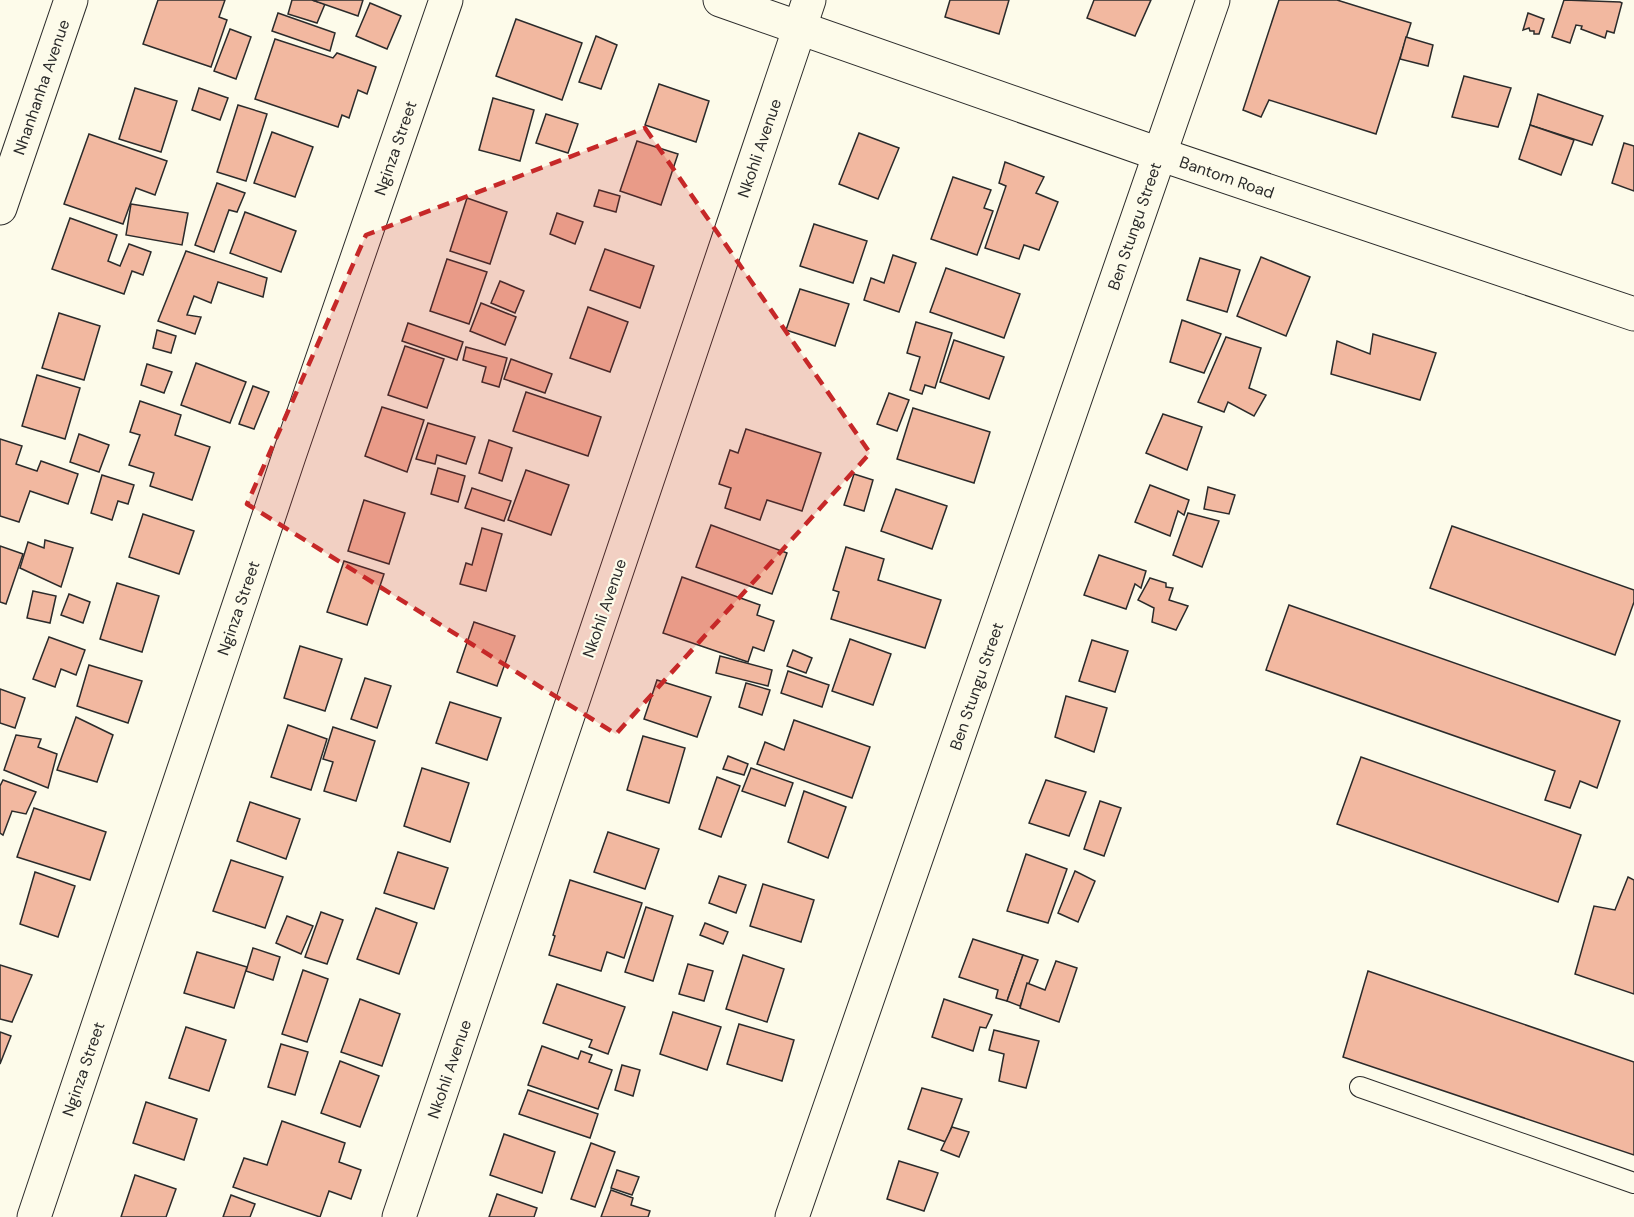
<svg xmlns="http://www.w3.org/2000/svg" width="1634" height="1217" font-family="'DM Sans',sans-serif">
	<rect width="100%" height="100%" fill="#fdfbea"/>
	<g fill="#f2b8a0" stroke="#2b2b2b" stroke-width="1.5">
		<polygon points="158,0 225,0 219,17 227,20 211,67 143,44"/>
		<polygon points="292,0 312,0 325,4 317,23 288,14"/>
		<polygon points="312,0 363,0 358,16"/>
		<polygon points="950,0 1009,0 999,34 945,17"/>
		<polygon points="1094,0 1151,0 1135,36 1087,18"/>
		<polygon points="1279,0 1337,0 1411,23 1376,134 1269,100 1261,117 1243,110"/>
		<polygon points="1564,0 1620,2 1622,3 1614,33 1607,31 1605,38 1581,29 1582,26 1576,25 1570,43 1552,37"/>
		<polygon points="370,3 401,16 387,49 356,36"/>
		<polygon points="278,13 335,33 330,51 272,31"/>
		<polygon points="1528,13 1544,19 1539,34 1534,34 1534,31 1530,31 1529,28 1523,30"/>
		<polygon points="516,19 582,43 562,100 496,76"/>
		<polygon points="230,29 251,37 236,79 214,71"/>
		<polygon points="596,36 617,45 601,89 579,82"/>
		<polygon points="1406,37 1433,45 1428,66 1400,59"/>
		<polygon points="275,39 333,58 337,53 376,67 367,94 358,90 349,118 342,115 338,127 255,99"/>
		<polygon points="1464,76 1511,88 1498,127 1452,117"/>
		<polygon points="659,84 709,101 696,142 645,125"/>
		<polygon points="135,88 177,101 161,152 119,139"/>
		<polygon points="199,88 228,98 220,120 192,110"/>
		<polygon points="1538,94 1603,116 1592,145 1530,125"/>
		<polygon points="493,98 534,110 520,161 479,150"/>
		<polygon points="238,105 267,114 246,181 217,172"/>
		<polygon points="546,114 578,124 568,153 536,143"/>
		<polygon points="1530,125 1574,140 1561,175 1519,159"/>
		<polygon points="272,132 313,147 295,197 254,183"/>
		<polygon points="859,133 899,148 878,199 839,184"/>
		<polygon points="89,134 167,161 155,195 136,188 123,224 64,204"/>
		<polygon points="637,141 678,154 661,205 620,191"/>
		<polygon points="1624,143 1634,146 1634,191 1612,183"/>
		<polygon points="1005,162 1044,177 1036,193 1058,202 1039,250 1024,245 1019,259 985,248 1006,186 999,183"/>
		<polygon points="953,177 991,190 984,208 993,211 977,255 931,239"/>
		<polygon points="217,183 245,193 237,212 229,210 214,252 195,245"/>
		<polygon points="599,190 620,196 616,212 594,206"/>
		<polygon points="467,198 507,212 490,264 450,251"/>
		<polygon points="131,204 188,213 182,245 126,235"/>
		<polygon points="245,212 296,231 281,272 230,253"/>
		<polygon points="557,213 583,222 575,244 550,234"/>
		<polygon points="70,218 117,235 108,261 120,266 129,244 151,252 143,275 132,271 124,294 52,269"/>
		<polygon points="814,224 867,241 853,283 800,266"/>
		<polygon points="605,249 654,266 640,308 590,290"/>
		<polygon points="186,251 267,278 263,297 218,282 211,303 194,296 187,315 201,317 195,334 158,321"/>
		<polygon points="893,255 916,263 899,312 864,300 871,278 884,283"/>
		<polygon points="1261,257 1310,277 1286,336 1237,316"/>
		<polygon points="1200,258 1240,270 1227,312 1187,300"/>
		<polygon points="447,259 487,272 469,324 430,311"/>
		<polygon points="946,268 1020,294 1004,338 930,312"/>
		<polygon points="500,281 524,291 515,313 491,303"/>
		<polygon points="800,289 849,304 835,346 786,330"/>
		<polygon points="481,303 516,317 505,345 470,331"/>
		<polygon points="588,307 628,322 610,372 570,358"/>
		<polygon points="59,313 100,326 84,380 42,368"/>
		<polygon points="1182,320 1221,334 1204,373 1170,362"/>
		<polygon points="916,322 952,333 935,388 925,385 922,394 910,390 920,357 907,353"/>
		<polygon points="408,323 463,342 457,360 402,341"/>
		<polygon points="157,330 176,336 171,353 153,348"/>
		<polygon points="1373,334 1436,353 1420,400 1331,374 1337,341 1370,354"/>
		<polygon points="1226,337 1261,348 1249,388 1266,395 1254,416 1228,402 1224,412 1198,402"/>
		<polygon points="954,340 1004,357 989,399 940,382"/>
		<polygon points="405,346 444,359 427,408 388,395"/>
		<polygon points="466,347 507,358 499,387 482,382 486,367 463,360"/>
		<polygon points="511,359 552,374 545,393 504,379"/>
		<polygon points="196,363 246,382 230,423 181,405"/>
		<polygon points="147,364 172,372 164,393 141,385"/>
		<polygon points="37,375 80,388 65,439 22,426"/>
		<polygon points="253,386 269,392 254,429 239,424"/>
		<polygon points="526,392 601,417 588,456 513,431"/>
		<polygon points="889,393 909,400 897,431 877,424"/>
		<polygon points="140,401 181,415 175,435 210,447 192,500 150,486 154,473 129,465 140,435 130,432"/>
		<polygon points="382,407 424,420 407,472 365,456"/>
		<polygon points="913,408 990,432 974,483 897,459"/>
		<polygon points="1163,414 1202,427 1187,470 1146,453"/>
		<polygon points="428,423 475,437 466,464 437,455 435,464 416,459"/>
		<polygon points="746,429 821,453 802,511 767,500 760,520 725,508 731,488 719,484 730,450 738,453"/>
		<polygon points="79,434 109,445 99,472 70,462"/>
		<polygon points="0,439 22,446 16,464 37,471 41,461 78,474 68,504 30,491 19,522 0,516"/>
		<polygon points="489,440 512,448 502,481 479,473"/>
		<polygon points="438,468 465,476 458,502 431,494"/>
		<polygon points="526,470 569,485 551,535 508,520"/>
		<polygon points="854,474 873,480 864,511 844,505"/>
		<polygon points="102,475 134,485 128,504 118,501 112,520 91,513"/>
		<polygon points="1150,485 1189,500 1184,515 1178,511 1170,536 1135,522"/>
		<polygon points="1208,487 1235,495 1229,514 1204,509"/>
		<polygon points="472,488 511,501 504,521 465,508"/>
		<polygon points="896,489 947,506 932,549 881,531"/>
		<polygon points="364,500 405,513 389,564 348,551"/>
		<polygon points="1188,513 1219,521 1202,567 1173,555"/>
		<polygon points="143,514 194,531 179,574 129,557"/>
		<polygon points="711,525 787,553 772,594 696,567"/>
		<polygon points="1452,526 1634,590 1634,602 1615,655 1430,588"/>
		<polygon points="482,528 502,534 486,591 460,584 466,563 472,565"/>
		<polygon points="45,540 73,548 61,587 20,568 28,542 44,548"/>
		<polygon points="0,546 23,554 6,604 0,602"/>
		<polygon points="846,547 884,559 878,580 941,600 925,648 831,619 839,592 833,590"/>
		<polygon points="1099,555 1146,571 1141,588 1135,584 1126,609 1084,595"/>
		<polygon points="344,561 384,574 367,625 327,612"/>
		<polygon points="682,577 760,605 757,615 774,621 764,651 753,647 748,662 663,633"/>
		<polygon points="1150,578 1166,583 1166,587 1173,588 1169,600 1188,606 1176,630 1152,622 1154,608 1138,600"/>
		<polygon points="117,583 159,596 142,652 100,639"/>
		<polygon points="33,591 56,596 50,623 27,618"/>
		<polygon points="69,594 90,602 83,623 61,615"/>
		<polygon points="1289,605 1620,721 1597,788 1580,781 1570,808 1545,800 1555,771 1266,670"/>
		<polygon points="474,622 515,636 497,686 457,672"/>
		<polygon points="49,637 85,650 76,675 61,669 55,687 33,679"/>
		<polygon points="850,639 891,654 873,705 832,691"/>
		<polygon points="1092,640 1128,651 1115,692 1079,681"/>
		<polygon points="300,646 342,659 325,711 284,698"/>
		<polygon points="793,650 812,658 806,673 787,666"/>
		<polygon points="720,656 772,670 768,686 716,673"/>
		<polygon points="89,665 142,681 128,723 77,706"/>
		<polygon points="788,671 829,685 822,707 781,693"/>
		<polygon points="365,678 391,686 377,728 351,719"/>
		<polygon points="657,680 711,697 697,737 644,719"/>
		<polygon points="746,683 770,690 762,715 739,707"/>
		<polygon points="0,689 25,698 15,728 0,723"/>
		<polygon points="1066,696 1107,708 1094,752 1055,737"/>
		<polygon points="450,702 501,718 487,760 436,743"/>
		<polygon points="76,717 113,735 97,782 57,770"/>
		<polygon points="794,720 870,747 852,798 757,764 765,742 784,750"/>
		<polygon points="288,725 327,739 311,790 271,777"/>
		<polygon points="333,727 375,741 356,801 324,791 333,762 323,759"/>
		<polygon points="16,735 41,739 38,747 57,754 48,788 4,770"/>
		<polygon points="643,736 685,748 669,803 627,790"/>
		<polygon points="728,756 748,764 744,775 723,769"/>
		<polygon points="1361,757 1581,835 1558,902 1337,824"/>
		<polygon points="422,768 469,783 450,842 404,826"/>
		<polygon points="751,768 793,783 785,806 742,791"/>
		<polygon points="717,777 740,786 721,837 699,829"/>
		<polygon points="3,780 36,792 26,814 12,811 3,835 0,833 0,786"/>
		<polygon points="1046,780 1086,792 1069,836 1029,823"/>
		<polygon points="804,791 846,807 828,858 788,842"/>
		<polygon points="1100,801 1121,808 1104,856 1084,849"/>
		<polygon points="250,802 300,819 286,859 237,841"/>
		<polygon points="34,808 106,832 90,880 17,857"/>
		<polygon points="608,832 659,849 645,889 594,872"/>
		<polygon points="398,852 448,868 434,909 384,893"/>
		<polygon points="1026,854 1067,869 1048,923 1007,911"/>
		<polygon points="231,860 283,877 265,928 213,911"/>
		<polygon points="1075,871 1095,881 1078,922 1058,913"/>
		<polygon points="35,872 75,886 58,937 20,924"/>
		<polygon points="719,876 746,885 736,913 709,903"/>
		<polygon points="1628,877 1634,880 1634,994 1575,974 1594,906 1615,910"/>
		<polygon points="570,880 642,903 624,958 607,952 601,971 549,955 555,936 553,935"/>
		<polygon points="763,884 814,900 801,942 750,926"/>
		<polygon points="646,907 673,916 653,981 625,972"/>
		<polygon points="376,908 417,923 399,974 357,959"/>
		<polygon points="321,912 343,920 327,964 305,957"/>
		<polygon points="287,916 313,926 301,954 276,943"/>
		<polygon points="705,923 728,932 723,944 700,935"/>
		<polygon points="973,939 1023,955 1007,1001 996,998 998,990 959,977"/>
		<polygon points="253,948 280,957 273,980 246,971"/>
		<polygon points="197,952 247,967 234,1008 184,993"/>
		<polygon points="743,955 784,969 767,1022 726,1009"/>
		<polygon points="1023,955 1038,960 1020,1006 1007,1001"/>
		<polygon points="1056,961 1077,968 1059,1022 1020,1008 1027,983 1045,990"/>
		<polygon points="688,964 713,971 704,1001 679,994"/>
		<polygon points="0,965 32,975 12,1022 0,1019"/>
		<polygon points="303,970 328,979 307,1042 282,1034"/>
		<polygon points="1368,971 1634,1062 1634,1155 1343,1057"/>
		<polygon points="557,984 625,1007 608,1054 589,1047 592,1040 543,1023"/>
		<polygon points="360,999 400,1014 382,1066 341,1052"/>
		<polygon points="944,999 992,1015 986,1028 980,1027 973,1051 932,1037"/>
		<polygon points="673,1012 721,1027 707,1070 660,1054"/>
		<polygon points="739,1024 794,1040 782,1081 727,1064"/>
		<polygon points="186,1027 226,1040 209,1091 169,1078"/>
		<polygon points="994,1030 1039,1041 1026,1088 999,1081 1004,1054 989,1050"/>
		<polygon points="0,1032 11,1036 0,1064"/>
		<polygon points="281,1044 308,1052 295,1095 268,1087"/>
		<polygon points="542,1046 578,1059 581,1051 592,1055 589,1062 612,1070 598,1109 528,1085"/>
		<polygon points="340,1061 379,1076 360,1127 321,1113"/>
		<polygon points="622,1065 640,1070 633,1096 615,1090"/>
		<polygon points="922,1088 962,1099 946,1142 908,1129"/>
		<polygon points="528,1090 598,1114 590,1138 519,1114"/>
		<polygon points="146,1102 197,1119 184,1160 133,1143"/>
		<polygon points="282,1121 345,1143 339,1162 361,1170 351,1199 329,1191 320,1217 233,1187 244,1158 267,1165"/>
		<polygon points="952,1127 969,1132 959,1157 941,1150"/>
		<polygon points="504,1134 555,1152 542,1193 490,1175"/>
		<polygon points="591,1143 615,1152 595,1207 571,1199"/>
		<polygon points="899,1161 938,1173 924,1211 887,1199"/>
		<polygon points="617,1170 639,1177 632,1195 611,1188"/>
		<polygon points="135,1175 176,1189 166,1217 121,1217"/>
		<polygon points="611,1190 633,1198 631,1205 650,1211 648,1217 601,1217"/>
		<polygon points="497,1194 537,1208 534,1217 489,1217"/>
		<polygon points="231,1195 255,1204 250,1217 223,1217"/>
	</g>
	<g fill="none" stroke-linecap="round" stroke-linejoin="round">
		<defs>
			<polyline id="lane" points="1360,1087 1634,1183"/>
			<g id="street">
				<polyline points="720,0 1159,154 1634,314"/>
				<polyline points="0,208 71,0"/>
				<polyline points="34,1217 289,456 446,0"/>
				<polyline points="399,1217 809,0"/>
				<polyline points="792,1217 1213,0"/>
			</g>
		</defs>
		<use href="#lane" stroke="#2b2b2b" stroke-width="22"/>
		<use href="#street" stroke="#2b2b2b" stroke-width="35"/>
		<use href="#lane" stroke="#fdfbea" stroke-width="20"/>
		<use href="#street" stroke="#fdfbea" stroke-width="33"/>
	</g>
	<path fill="#c62828" fill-opacity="0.2" stroke="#c62828" stroke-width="4.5" stroke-dasharray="12 8" stroke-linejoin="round" d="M645 128 870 453 616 734 247 504 366 235Z"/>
	<g text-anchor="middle" stroke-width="4.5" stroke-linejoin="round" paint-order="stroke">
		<g font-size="16" fill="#2b2b2b" stroke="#fdfbea">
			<text transform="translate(41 87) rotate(-71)" y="6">Nhanhanha Avenue</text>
			<text transform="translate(395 148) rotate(-71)" y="6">Nginza Street</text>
			<text transform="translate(759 148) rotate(-71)" y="6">Nkohli Avenue</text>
			<text transform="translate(1227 177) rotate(19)" y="6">Bantom Road</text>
			<text transform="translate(1134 226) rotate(-71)" y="6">Ben Stungu Street</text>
			<text transform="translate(238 608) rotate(-71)" y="6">Nginza Street</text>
			<text transform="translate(604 608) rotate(-71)" y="6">Nkohli Avenue</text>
			<text transform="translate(976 686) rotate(-71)" y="6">Ben Stungu Street</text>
			<text transform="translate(83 1069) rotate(-71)" y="6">Nginza Street</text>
			<text transform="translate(449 1069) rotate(-71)" y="6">Nkohli Avenue</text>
		</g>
	</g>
</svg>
